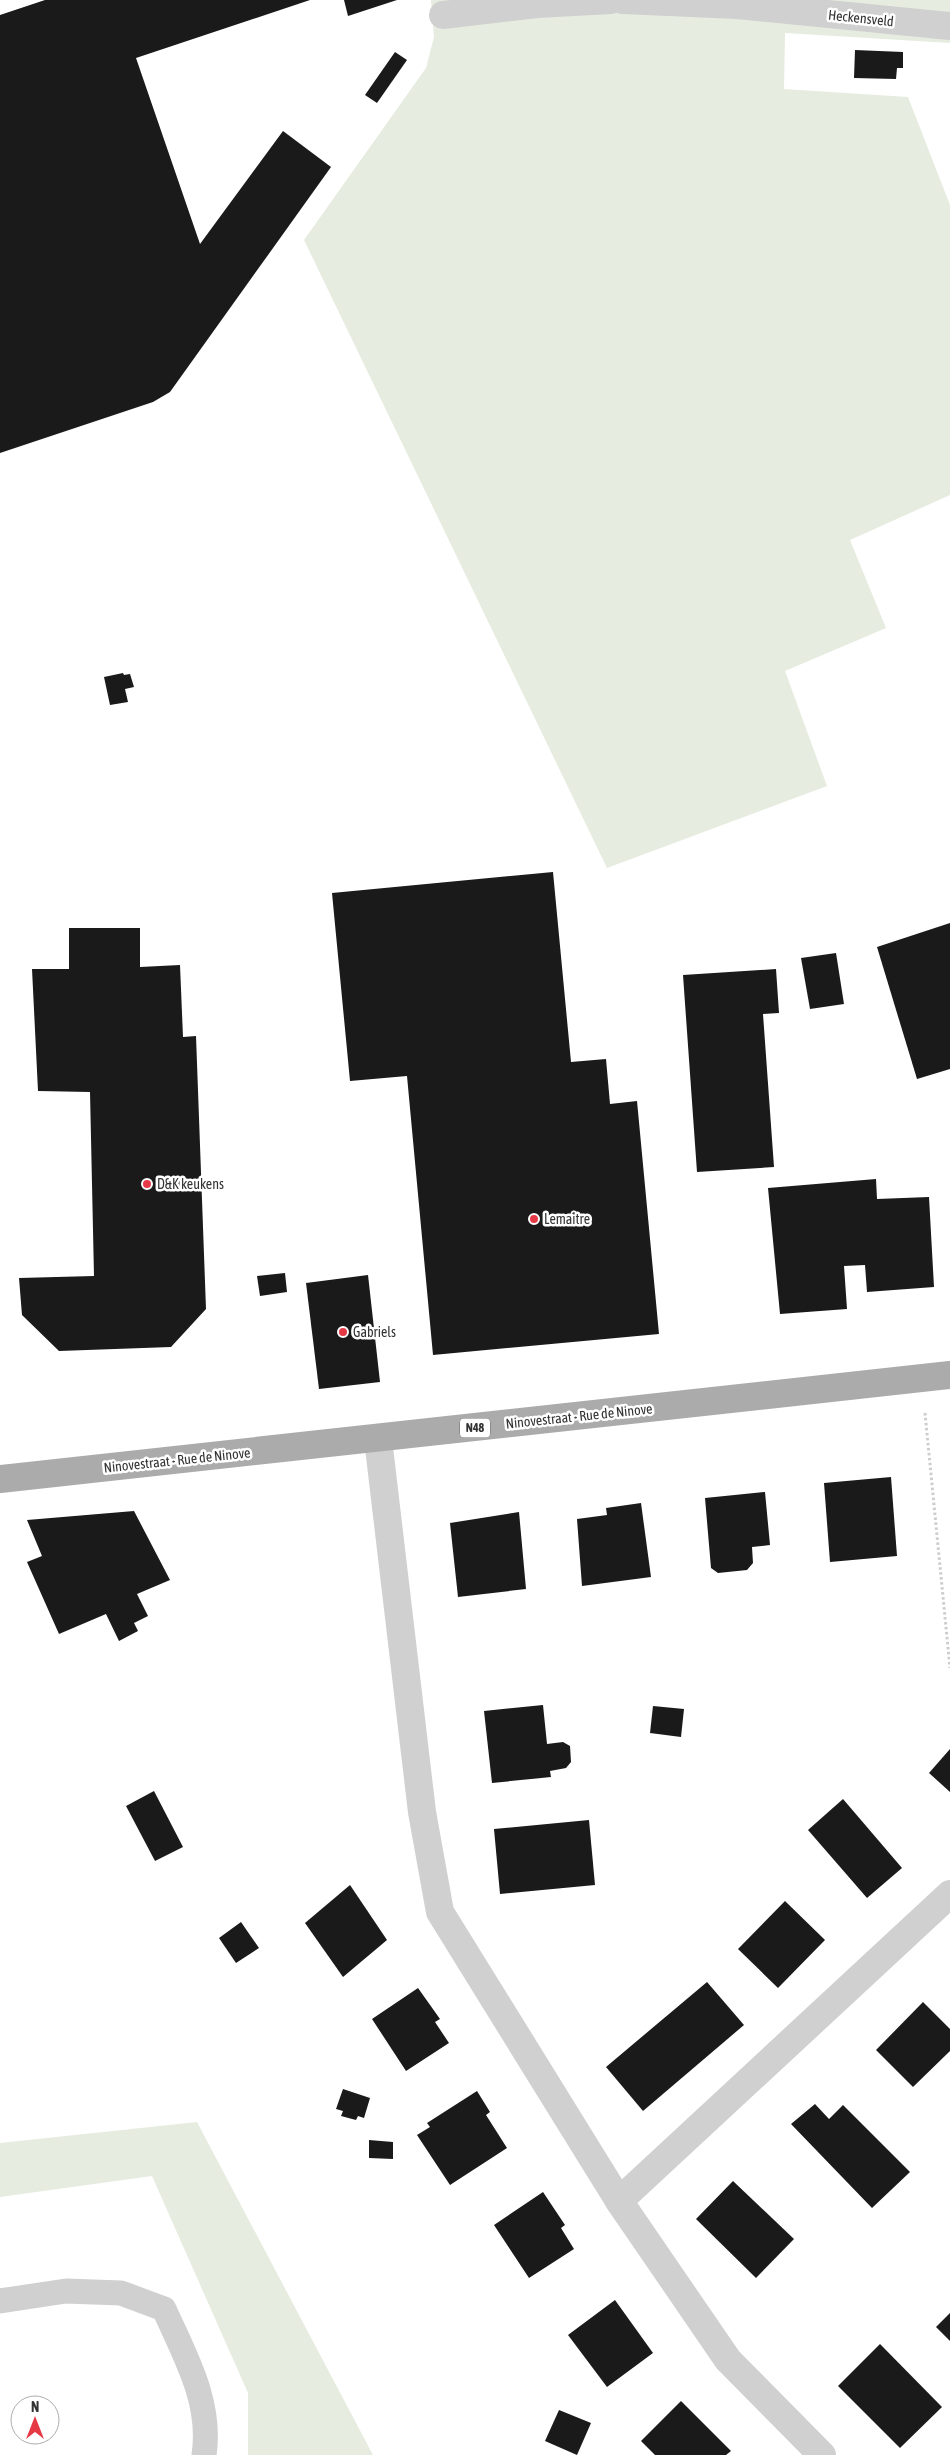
<svg xmlns="http://www.w3.org/2000/svg" width="950" height="2455" font-family="'Asap Condensed',sans-serif">
	<rect width="100%" height="100%" fill="#fff"/>
	<g fill="#e6ecdf">
		<polygon points="431,0 950,0 950,43 785,33 784,89 908,97 950,205 950,495 850,540 886,628 785,671 827,786 607,868 304,240 426,68 434,37"/>
		<polygon points="197,2122 373,2455 248,2455 248,2393 152,2176 0,2197 0,2143"/>
	</g>
	<g fill="#1a1a1a">
		<polygon points="45,0 310,0 136,58 200,244 283,131 331,167 170,392 153,402 0,453 0,15"/>
		<polygon points="344,0 397,0 348,16"/>
		<polygon points="855,50 903,52 903,68 897,68 896,79 854,78"/>
		<polygon points="395,52 407,60 377,103 365,95"/>
		<polygon points="123,673 124,675 130,674 134,687 125,689 128,702 110,705 104,677"/>
		<polygon points="553,872 571,1062 606,1059 610,1104 637,1101 659,1334 433,1355 407,1076 350,1081 332,893"/>
		<polygon points="950,923 950,1069 917,1079 877,947"/>
		<polygon points="69,928 140,928 140,967 180,965 183,1037 196,1036 206,1309 171,1347 59,1351 22,1315 19,1278 94,1276 90,1092 38,1091 32,969 69,969"/>
		<polygon points="836,953 844,1004 810,1009 801,958"/>
		<polygon points="776,969 779,1013 763,1014 774,1167 697,1172 683,975"/>
		<polygon points="876,1179 877,1199 929,1197 934,1287 867,1292 865,1265 844,1266 847,1309 780,1314 768,1188"/>
		<polygon points="285,1273 287,1292 260,1296 257,1276"/>
		<polygon points="368,1275 380,1382 319,1389 306,1283"/>
		<polygon points="891,1477 897,1556 830,1562 824,1483"/>
		<polygon points="765,1492 770,1545 752,1547 753,1563 747,1570 718,1573 711,1568 705,1498"/>
		<polygon points="641,1503 651,1577 582,1586 577,1519 607,1515 606,1508"/>
		<polygon points="134,1511 170,1580 137,1594 148,1616 134,1623 138,1631 119,1641 106,1614 59,1634 27,1562 42,1556 27,1520"/>
		<polygon points="519,1512 526,1589 458,1597 450,1523"/>
		<polygon points="543,1705 547,1744 563,1742 570,1746 571,1762 566,1768 550,1771 551,1777 492,1783 484,1711"/>
		<polygon points="653,1706 684,1709 681,1737 650,1733"/>
		<polygon points="950,1749 950,1792 929,1773"/>
		<polygon points="154,1791 183,1847 155,1861 126,1806"/>
		<polygon points="843,1799 902,1868 867,1898 808,1830"/>
		<polygon points="589,1820 595,1885 500,1894 494,1829"/>
		<polygon points="350,1885 387,1940 343,1977 305,1923"/>
		<polygon points="785,1901 825,1940 778,1988 738,1949"/>
		<polygon points="241,1922 259,1948 236,1963 219,1938"/>
		<polygon points="707,1982 744,2025 643,2111 606,2067"/>
		<polygon points="418,1988 440,2019 435,2022 449,2043 406,2071 372,2019"/>
		<polygon points="923,2002 950,2029 950,2051 913,2087 876,2050"/>
		<polygon points="343,2089 370,2098 364,2118 358,2116 356,2120 341,2116 343,2111 336,2109"/>
		<polygon points="477,2091 490,2112 486,2115 507,2148 450,2185 417,2135 430,2127 427,2123"/>
		<polygon points="815,2104 829,2119 843,2105 910,2172 872,2208 791,2124"/>
		<polygon points="369,2140 393,2142 393,2159 369,2158"/>
		<polygon points="733,2181 794,2239 756,2278 696,2219"/>
		<polygon points="543,2192 565,2225 561,2228 574,2249 529,2278 494,2225"/>
		<polygon points="615,2300 653,2353 607,2387 568,2335"/>
		<polygon points="950,2313 950,2341 936,2327"/>
		<polygon points="880,2344 942,2407 900,2448 838,2386"/>
		<polygon points="681,2401 731,2451 726,2455 655,2455 641,2441"/>
		<polygon points="559,2410 591,2423 577,2455 545,2441"/>
	</g>
	<g fill="none" stroke-linecap="round" stroke-linejoin="round">
		<polyline stroke="#cdcdcd" stroke-width="3" stroke-dasharray="2.5 2.5" stroke-linecap="butt" points="925,1413 950,1668"/>
		<path stroke="#d0d0d0" stroke-width="25" d="M0 2301 66 2291 121 2293 164 2309C185 2356 212 2402 204 2455"/>
		<g stroke="#d0d0d0" stroke-width="28">
			<polyline points="623,0 737,5 950,26"/>
			<polyline points="443,15 537,4 611,0"/>
			<polyline points="378,1439 422,1812 440,1912 619,2201 728,2360 822,2455"/>
			<polyline points="619,2201 950,1894"/>
		</g>
		<polyline stroke="#ababab" stroke-width="28" points="0,1479 950,1375"/>
	</g>
	<g fill="#e63946" stroke="#fff" stroke-width="2">
		<circle cx="147" cy="1184" r="5"/>
		<circle cx="534" cy="1219" r="5"/>
		<circle cx="343" cy="1332" r="5"/>
	</g>
	<g text-anchor="middle" stroke-width="5" stroke-linejoin="round" paint-order="stroke">
		<rect fill="#fff" stroke="#707070" stroke-width="1" x="460" y="1418.5" width="30" height="19" rx="4"/>
		<g font-size="12" font-weight="bold" fill="#333">
			<text x="475" y="1432">N48</text>
		</g>
		<g font-size="14" fill="#333" stroke="#fff">
			<text transform="translate(861 18) rotate(6)" y="5">Heckensveld</text>
			<text transform="translate(579 1416) rotate(-6)" y="5">Ninovestraat - Rue de Ninove</text>
			<text transform="translate(177 1460) rotate(-6)" y="5">Ninovestraat - Rue de Ninove</text>
		</g>
		<g font-size="14" fill="#333" stroke="#fff" text-anchor="start">
			<text x="157" y="1189">D&amp;K keukens</text>
			<text x="544" y="1224">Lemaitre</text>
			<text x="353" y="1337">Gabriels</text>
		</g>
	</g>
	<g transform="translate(35 2420)"><circle r="24" fill="#ffffff" stroke="#adadad"/>
	<path d="M0-4L9 19L0 12L-9 19Z" fill="#e63946"/>
	<text y="-8" font-size="14" font-weight="bold" text-anchor="middle" fill="#333333">N</text>
	</g>
</svg>
